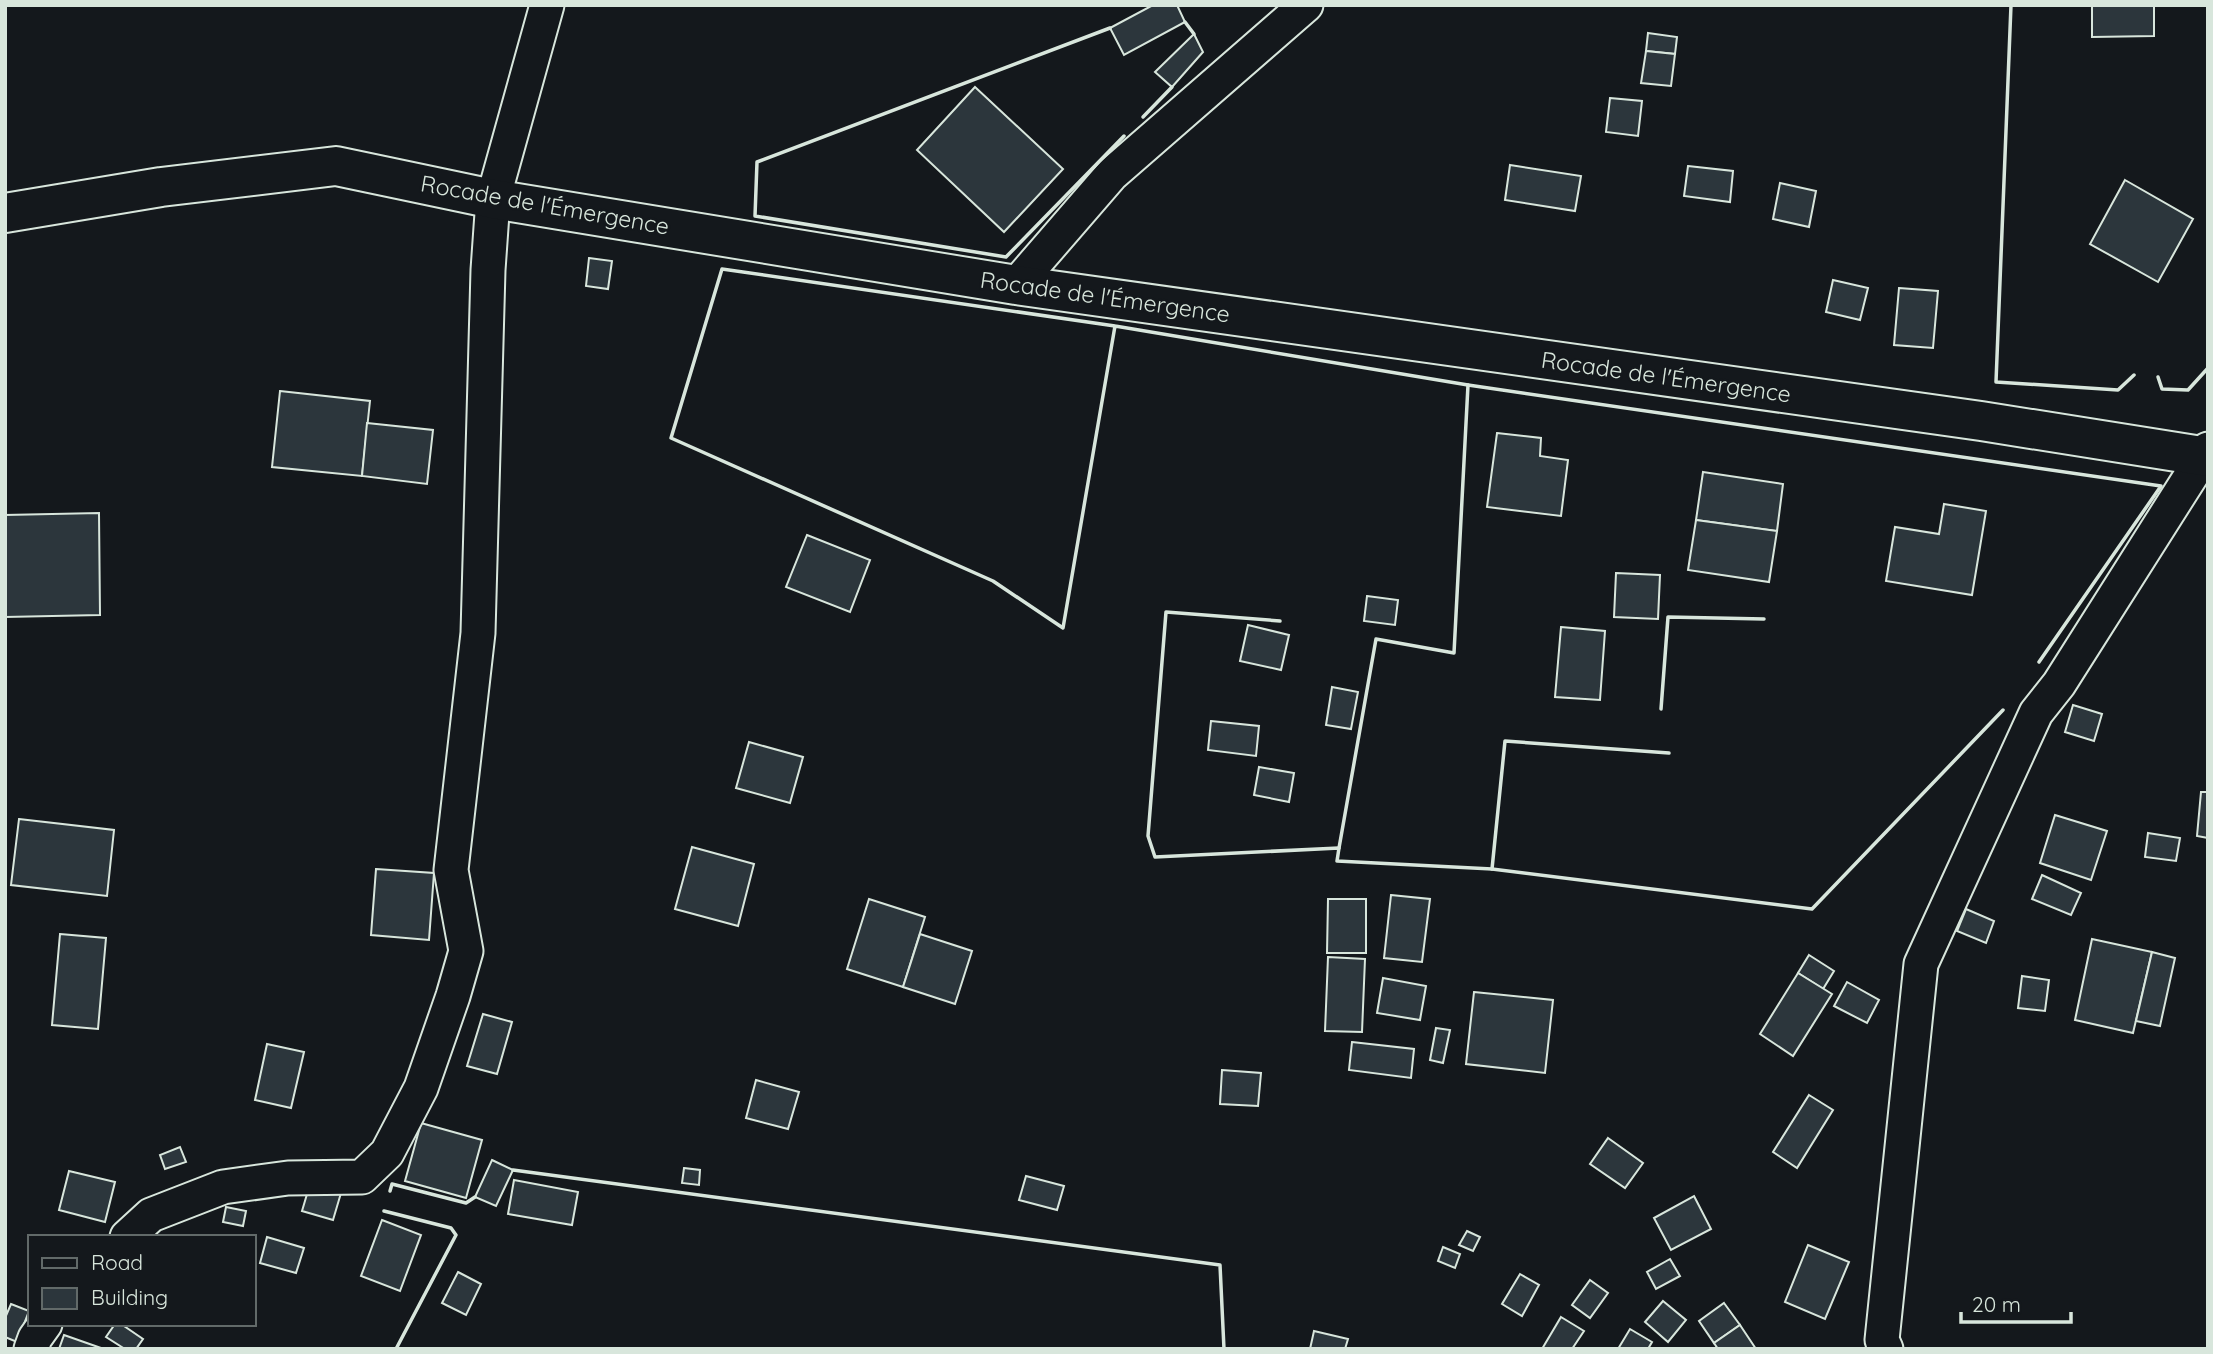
<svg xmlns="http://www.w3.org/2000/svg" width="2213" height="1354" font-family="Quicksand,sans-serif">
	<rect width="100%" height="100%" fill="#14181c"/>
	<g fill="#2c363c" stroke="#d8e6dc" stroke-width="2">
		<polygon points="1153,5 1177,5 1185,22 1124,55 1110,28"/>
		<polygon points="2092,5 2154,5 2154,36 2092,37"/>
		<polygon points="1648,33 1677,37 1675,54 1646,51"/>
		<polygon points="1194,34 1203,52 1172,87 1155,72"/>
		<polygon points="1646,51 1675,54 1671,86 1641,83"/>
		<polygon points="975,87 1063,169 1004,232 917,150"/>
		<polygon points="1610,98 1642,101 1638,136 1606,132"/>
		<polygon points="1510,165 1581,176 1575,211 1505,200"/>
		<polygon points="1688,166 1733,171 1730,202 1684,196"/>
		<polygon points="2125,180 2193,219 2158,282 2090,244"/>
		<polygon points="1780,183 1816,191 1809,227 1773,219"/>
		<polygon points="589,258 612,261 608,289 586,286"/>
		<polygon points="1833,280 1868,288 1860,320 1826,312"/>
		<polygon points="1899,288 1938,291 1933,348 1894,345"/>
		<polygon points="280,391 370,401 362,476 272,467"/>
		<polygon points="367,423 433,430 427,484 362,476"/>
		<polygon points="1497,433 1541,438 1540,456 1568,460 1561,516 1487,507"/>
		<polygon points="1703,472 1783,484 1777,531 1696,520"/>
		<polygon points="1944,504 1986,511 1972,595 1886,581 1895,527 1939,534"/>
		<polygon points="99,513 100,615 5,617 5,515"/>
		<polygon points="1696,520 1777,531 1769,582 1688,570"/>
		<polygon points="807,535 870,560 850,612 786,587"/>
		<polygon points="1616,573 1660,575 1658,619 1614,617"/>
		<polygon points="1367,596 1398,600 1395,625 1364,621"/>
		<polygon points="1248,625 1289,635 1281,670 1240,661"/>
		<polygon points="1561,627 1605,631 1600,700 1555,697"/>
		<polygon points="1332,687 1358,692 1351,729 1326,725"/>
		<polygon points="2073,705 2102,714 2094,741 2065,732"/>
		<polygon points="1211,721 1259,726 1256,756 1208,750"/>
		<polygon points="749,742 803,757 790,803 736,788"/>
		<polygon points="1259,767 1294,773 1289,802 1254,795"/>
		<polygon points="2201,792 2208,792 2208,838 2197,836"/>
		<polygon points="2055,815 2107,831 2091,880 2040,863"/>
		<polygon points="19,819 114,830 107,896 11,885"/>
		<polygon points="2148,833 2180,838 2176,861 2145,857"/>
		<polygon points="692,847 754,864 738,926 675,909"/>
		<polygon points="376,869 434,873 429,940 371,935"/>
		<polygon points="2042,875 2081,893 2071,915 2032,899"/>
		<polygon points="1391,895 1430,899 1422,962 1384,958"/>
		<polygon points="869,899 925,917 903,987 847,969"/>
		<polygon points="1328,899 1366,899 1366,953 1327,953"/>
		<polygon points="1966,909 1994,921 1986,943 1957,931"/>
		<polygon points="60,934 106,938 98,1029 52,1025"/>
		<polygon points="920,934 972,951 955,1004 903,987"/>
		<polygon points="2092,939 2152,952 2133,1033 2075,1020"/>
		<polygon points="2152,952 2175,958 2160,1026 2136,1021"/>
		<polygon points="1809,955 1834,971 1823,989 1798,973"/>
		<polygon points="1328,957 1365,959 1362,1032 1325,1031"/>
		<polygon points="1798,973 1832,994 1793,1056 1760,1034"/>
		<polygon points="2022,976 2049,980 2045,1011 2018,1008"/>
		<polygon points="1383,978 1426,986 1420,1020 1377,1013"/>
		<polygon points="1847,982 1879,1000 1867,1023 1834,1006"/>
		<polygon points="1474,992 1553,1000 1545,1073 1466,1064"/>
		<polygon points="483,1014 512,1022 497,1074 467,1066"/>
		<polygon points="1436,1028 1450,1030 1443,1063 1430,1060"/>
		<polygon points="1352,1042 1414,1049 1411,1078 1349,1070"/>
		<polygon points="267,1044 304,1052 291,1108 255,1100"/>
		<polygon points="1222,1070 1261,1073 1258,1106 1220,1104"/>
		<polygon points="756,1080 799,1092 788,1129 746,1118"/>
		<polygon points="1809,1095 1833,1110 1797,1168 1773,1152"/>
		<polygon points="421,1123 482,1140 466,1198 405,1181"/>
		<polygon points="1608,1138 1643,1163 1625,1188 1590,1164"/>
		<polygon points="180,1147 186,1162 165,1169 160,1155"/>
		<polygon points="492,1160 513,1170 496,1206 475,1197"/>
		<polygon points="684,1168 700,1170 699,1185 682,1183"/>
		<polygon points="69,1171 115,1182 105,1222 59,1210"/>
		<polygon points="1026,1176 1064,1186 1057,1210 1019,1200"/>
		<polygon points="514,1180 578,1192 572,1225 508,1214"/>
		<polygon points="310,1184 341,1193 333,1220 302,1211"/>
		<polygon points="1694,1196 1711,1229 1671,1250 1654,1218"/>
		<polygon points="226,1207 246,1211 243,1226 223,1222"/>
		<polygon points="382,1220 421,1235 400,1291 361,1276"/>
		<polygon points="1467,1231 1480,1237 1473,1251 1459,1245"/>
		<polygon points="267,1237 304,1248 296,1273 260,1263"/>
		<polygon points="1808,1245 1849,1262 1825,1319 1785,1302"/>
		<polygon points="1443,1247 1460,1254 1455,1268 1438,1261"/>
		<polygon points="1670,1259 1680,1276 1656,1289 1647,1272"/>
		<polygon points="458,1272 481,1284 466,1315 442,1303"/>
		<polygon points="1520,1274 1539,1285 1522,1316 1502,1304"/>
		<polygon points="1590,1280 1608,1293 1590,1318 1572,1305"/>
		<polygon points="1663,1301 1686,1320 1668,1342 1645,1322"/>
		<polygon points="1724,1303 1740,1325 1714,1343 1699,1321"/>
		<polygon points="11,1304 29,1311 17,1342 5,1337 5,1318"/>
		<polygon points="1561,1317 1584,1331 1572,1349 1542,1349"/>
		<polygon points="115,1324 121,1324 143,1339 136,1349 125,1349 106,1337"/>
		<polygon points="1740,1325 1756,1349 1718,1349 1714,1343"/>
		<polygon points="1630,1329 1652,1342 1648,1349 1618,1349"/>
		<polygon points="1314,1331 1348,1339 1345,1349 1310,1349"/>
		<polygon points="64,1335 101,1348 59,1349"/>
	</g>
	<g fill="none" stroke-linecap="round" stroke-linejoin="round">
		<defs>
			<g id="street">
				<polyline points="1016,285 1112,174 1306,5"/>
				<polyline points="127,1237 151,1215 223,1187 288,1178 362,1177 387,1153 421,1088 453,996 466,951 451,870 478,633 488,270 493,199 547,5"/>
				<polyline points="31,1349 35,1338 45,1324"/>
				<polyline points="1886,1349 1882,1340 1921,964 2036,713 2059,684 2208,449"/>
			</g>
			<polyline id="secondary" points="5,213 161,187 336,166 493,199 1016,285 1981,421 2208,457"/>
		</defs>
		<use href="#street" stroke="#d8e6dc" stroke-width="37"/>
		<use href="#secondary" stroke="#d8e6dc" stroke-width="42"/>
		<use href="#street" stroke="#14181c" stroke-width="33"/>
		<use href="#secondary" stroke="#14181c" stroke-width="38"/>
		<g stroke="#d8e6dc" stroke-width="3.5">
			<polyline points="2011,5 1996,382 2118,390 2134,375"/>
			<polyline points="1185,22 1194,34"/>
			<polyline points="1110,28 757,162 755,216 1006,257 1124,136"/>
			<polyline points="1143,117 1172,87"/>
			<polyline points="1115,326 1063,628 993,581 671,438 722,269 1115,326 1468,385 1454,653 1376,639 1339,848"/>
			<polyline points="2158,377 2162,389 2188,390 2208,368"/>
			<polyline points="1468,385 2161,486 2039,662"/>
			<polyline points="1280,621 1166,612 1148,836 1155,857 1339,848 1337,861 1492,869 1812,909 2003,710"/>
			<polyline points="1661,709 1668,617 1764,619"/>
			<polyline points="1492,869 1505,741 1669,753"/>
			<polyline points="513,1170 1220,1265 1224,1349"/>
			<polyline points="390,1191 392,1184 466,1203 475,1197"/>
			<polyline points="384,1211 451,1228 456,1235 396,1349"/>
		</g>
	</g>
	<g text-anchor="middle" stroke-width="5" stroke-linejoin="round" paint-order="stroke">
		<g font-size="23" fill="#d8e6dc" stroke="#14181c">
			<text transform="translate(545 205) rotate(10)" y="8">Rocade de l'Émergence</text>
			<text transform="translate(1105 297) rotate(8)" y="8">Rocade de l'Émergence</text>
			<text transform="translate(1666 377) rotate(8)" y="8">Rocade de l'Émergence</text>
		</g>
	</g>
	<rect width="2213" height="1354" fill="none" stroke="#d8e6dc" stroke-width="14"/>
	<rect x="28" y="1235" width="228" height="91" fill="#14181c" stroke="#626a69" stroke-width="2"/>
	<rect x="42" y="1258" width="35" height="10" fill="#14181c" stroke="#626a69" stroke-width="2"/>
	<text x="91" y="1270" font-size="21" fill="#d8e6dc">Road</text>
	<rect x="42" y="1288" width="35" height="21" fill="#2c363c" stroke="#626a69" stroke-width="2"/>
	<text x="91" y="1305" font-size="21" fill="#d8e6dc">Building</text>
	<path d="M1961 1312v10h110v-10" fill="none" stroke="#d8e6dc" stroke-width="3.5"/>
	<text x="1972" y="1312" font-size="21" fill="#d8e6dc" stroke="#14181c" stroke-width="5" paint-order="stroke">20 m</text>
</svg>
